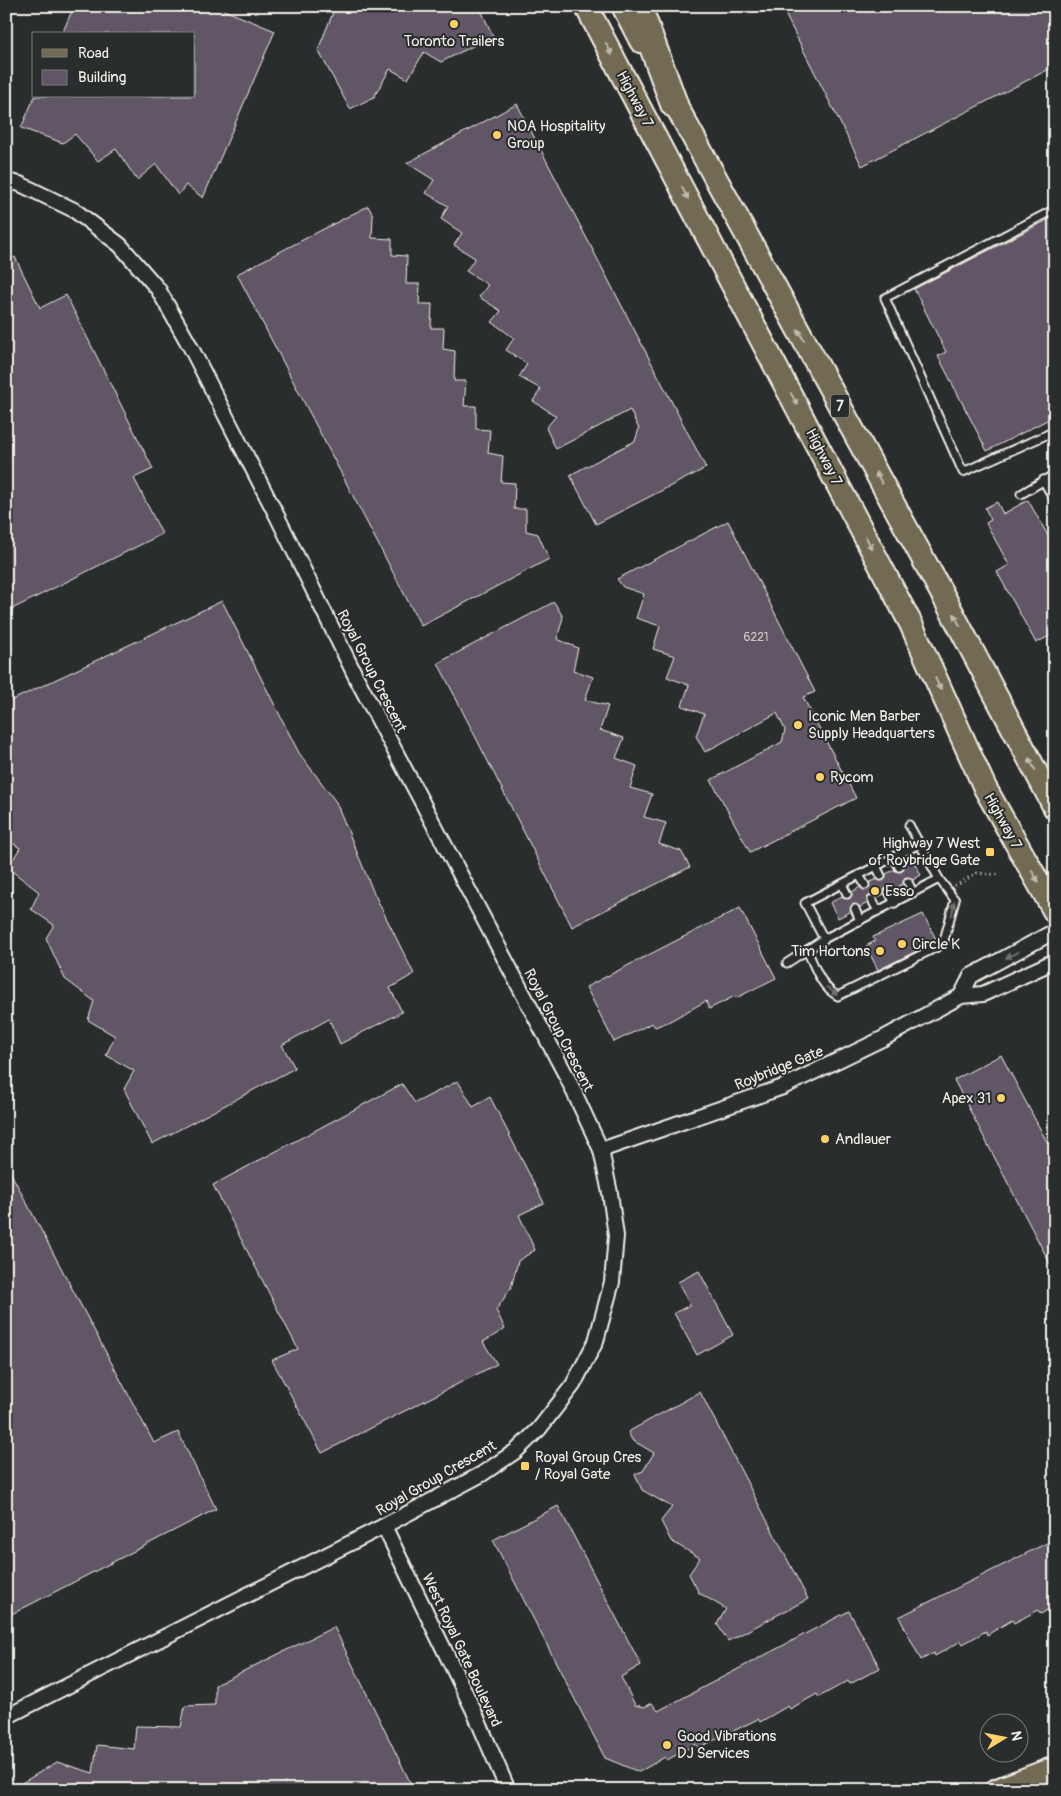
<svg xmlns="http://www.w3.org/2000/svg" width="1061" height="1796" font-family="Pangolin,sans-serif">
	<rect width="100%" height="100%" fill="#2a2d2e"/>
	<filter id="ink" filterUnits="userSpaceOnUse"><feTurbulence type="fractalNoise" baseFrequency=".02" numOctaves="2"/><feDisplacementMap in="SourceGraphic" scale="10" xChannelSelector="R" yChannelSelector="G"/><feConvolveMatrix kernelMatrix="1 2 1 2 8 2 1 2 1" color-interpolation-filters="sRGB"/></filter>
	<g filter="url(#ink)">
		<g fill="#615665" stroke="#f4f1e8">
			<polygon points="74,6 222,6 224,10 275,31 203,198 186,185 178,195 156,164 137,180 116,149 98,161 75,134 63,143 21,128 35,96 194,96 194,34 62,34"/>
			<polygon points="342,6 479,6 493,36 441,62 424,52 408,79 390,69 374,97 350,109 318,50 334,10"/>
			<polygon points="781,6 1055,6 1055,66 862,166"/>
			<polygon points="517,104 706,468 596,524 570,475 635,441 639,429 630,410 556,449 546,428 556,416 533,401 541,389 519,377 527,364 506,350 514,338 492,322 501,311 479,297 488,285 466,271 475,258 454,245 462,233 441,219 448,206 426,193 434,180 407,163"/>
			<polygon points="368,206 373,215 372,238 392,239 392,255 407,256 406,284 420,284 419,304 432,304 431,328 444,328 443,349 455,351 454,381 466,381 464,406 476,406 476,429 490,430 488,453 503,456 501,482 515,483 514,509 526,509 526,531 538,534 549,559 421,626 237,274"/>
			<polygon points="1055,216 1055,416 987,451 938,356 946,352 914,289"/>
			<polygon points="15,257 40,308 66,295 153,469 134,478 162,534 6,612 6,262"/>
			<polygon points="1028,500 1055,548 1055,633 1036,643 997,572 1009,565 986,523 991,520 985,508 997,502 1003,514"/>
			<polygon points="728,521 815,692 803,697 856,798 750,852 711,780 782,742 785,730 777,713 705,752 696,736 704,714 682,706 689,685 667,677 675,656 653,649 660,626 636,618 644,594 623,587 617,579"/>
			<polygon points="222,601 299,753 336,802 373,891 414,974 390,988 402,1012 340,1044 329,1019 282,1045 295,1068 152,1144 124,1089 134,1071 106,1055 115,1036 88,1020 94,1001 65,979 46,938 54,925 31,909 39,892 8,868 20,848 6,839 6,703"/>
			<polygon points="554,602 563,617 557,639 578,648 573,670 593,677 585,700 608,706 600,730 624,738 616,758 637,766 630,788 652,794 644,817 666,823 659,844 681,851 690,867 572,927 438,663"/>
			<polygon points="913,860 921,875 913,880 905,877 903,884 894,889 887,887 884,894 877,898 870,895 867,898 868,903 860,907 853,904 850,912 838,918 830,903 842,896 850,898 852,892 860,887 867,890 870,882 877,879 884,880 886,874 894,870 902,871 904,865"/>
			<polygon points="740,908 776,978 736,998 735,996 709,1009 706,1001 668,1022 655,1027 652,1023 614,1042 586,987"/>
			<polygon points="923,914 937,941 878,970 866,946 875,941 873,937"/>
			<polygon points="1001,1055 1055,1157 1055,1273 954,1080"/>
			<polygon points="458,1081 473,1107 490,1097 544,1203 519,1215 535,1250 518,1261 511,1288 496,1310 505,1329 483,1342 497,1364 322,1453 272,1360 298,1349 213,1185 402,1084 415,1103"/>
			<polygon points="6,1164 154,1443 178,1432 216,1509 6,1617"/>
			<polygon points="699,1271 733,1335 697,1355 674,1313 690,1305 678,1282"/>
			<polygon points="700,1392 808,1599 728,1641 717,1624 726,1609 699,1593 689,1574 700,1558 671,1541 661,1521 672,1507 642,1490 635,1474 643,1471 654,1453 632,1440 628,1432"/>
			<polygon points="558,1506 641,1665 621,1677 635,1705 645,1707 652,1703 658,1711 849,1611 880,1668 850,1684 848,1681 819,1697 817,1694 790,1709 788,1706 760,1722 758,1719 698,1748 696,1744 667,1760 665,1757 639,1772 605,1758 493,1540"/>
			<polygon points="1055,1539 1055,1605 1041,1614 1038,1610 1014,1623 1012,1620 987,1635 986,1631 963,1644 961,1641 935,1656 934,1653 921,1660 899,1617"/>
			<polygon points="334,1627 414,1790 10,1790 57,1762 93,1773 97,1745 134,1749 136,1726 181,1727 185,1706 215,1705 215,1685"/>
		</g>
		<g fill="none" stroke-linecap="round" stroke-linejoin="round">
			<defs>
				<g id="lane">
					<polyline points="1055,209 885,298 963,472 1055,431"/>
					<polyline points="1043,480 1055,501"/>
					<polyline points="1021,494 1055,474"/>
					<polyline points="894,857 899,867"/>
					<polyline points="876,866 881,876"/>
					<polyline points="859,875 865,885"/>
					<polyline points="908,882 913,893"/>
					<polyline points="842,884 847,894"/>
					<polyline points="889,892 895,903"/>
					<polyline points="872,900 878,911"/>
					<polyline points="855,909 860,921"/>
					<polyline points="824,939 805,903 919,844"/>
					<path d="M807 950C815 967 821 988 838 996L943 944 955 900 939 879"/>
					<polyline points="787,963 824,939 939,879 909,825"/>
				</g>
				<g id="street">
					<polyline points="6,181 20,184 74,210 120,245 158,289 190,346 277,516 356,677 567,1077 601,1150 610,1193 616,1236 612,1282 596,1341 573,1385 539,1429 516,1451 482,1474 384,1526 6,1717"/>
					<polyline points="961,996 971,976 1055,931"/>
					<polyline points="601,1150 783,1087 882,1039 961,996 983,994 1055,961"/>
					<polyline points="384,1526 473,1709 508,1790"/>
				</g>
				<g id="primary">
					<polyline points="586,6 911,624 985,788 1055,912"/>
					<polyline points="623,6 641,41"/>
					<polyline points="667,89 945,599 1055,808"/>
					<polyline points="997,1790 1055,1768"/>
				</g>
				<polyline id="highway" points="638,6 674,104"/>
			</defs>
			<use href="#lane" stroke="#f4f1e8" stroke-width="11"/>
			<use href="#street" stroke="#f4f1e8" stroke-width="18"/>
			<use href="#primary" stroke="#f4f1e8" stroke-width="26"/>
			<use href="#highway" stroke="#f4f1e8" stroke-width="30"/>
			<polyline stroke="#f4f1e8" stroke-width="3" stroke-dasharray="1 4" stroke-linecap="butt" points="955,886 977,873 1001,875"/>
			<use href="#lane" stroke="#2a2d2e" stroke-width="7"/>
			<use href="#street" stroke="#2a2d2e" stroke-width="14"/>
			<use href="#primary" stroke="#726b52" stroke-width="22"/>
			<use href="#highway" stroke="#726b52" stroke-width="26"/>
		</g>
		<defs><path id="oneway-solid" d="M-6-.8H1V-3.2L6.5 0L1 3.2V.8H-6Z" transform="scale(1.25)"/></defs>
		<g fill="#c0bbac">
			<use href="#oneway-solid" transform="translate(609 49) rotate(62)"/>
			<use href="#oneway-solid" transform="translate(685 193) rotate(62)"/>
			<use href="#oneway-solid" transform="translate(801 335) rotate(-119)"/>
			<use href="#oneway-solid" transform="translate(794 399) rotate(62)"/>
			<use href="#oneway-solid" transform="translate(879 478) rotate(-119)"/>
			<use href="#oneway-solid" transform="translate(869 543) rotate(63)"/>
			<use href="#oneway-solid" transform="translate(957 620) rotate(-118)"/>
			<use href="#oneway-solid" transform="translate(938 684) rotate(66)"/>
			<use href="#oneway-solid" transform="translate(1032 764) rotate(-118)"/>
			<use href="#oneway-solid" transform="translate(1035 876) rotate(61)"/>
		</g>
		<g fill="#71726f">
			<use href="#oneway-solid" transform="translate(953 909) rotate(-79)"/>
			<use href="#oneway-solid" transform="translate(1012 955) rotate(152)"/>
			<use href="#oneway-solid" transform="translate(832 991) rotate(37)"/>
		</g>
	</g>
	<g fill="#ffd166" stroke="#2a2d2e" stroke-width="2">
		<circle cx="454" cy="24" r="5"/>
		<circle cx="497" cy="135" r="5"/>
		<circle cx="798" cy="725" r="5"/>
		<circle cx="820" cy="777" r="5"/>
		<rect x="985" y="847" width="10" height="10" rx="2.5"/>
		<circle cx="875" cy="891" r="5"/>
		<circle cx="902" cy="944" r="5"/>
		<circle cx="880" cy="951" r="5"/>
		<circle cx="1001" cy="1098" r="5"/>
		<circle cx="825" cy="1139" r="5"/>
		<rect x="520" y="1461" width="10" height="10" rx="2.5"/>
		<circle cx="667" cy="1745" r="5"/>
	</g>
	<g text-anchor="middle" stroke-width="4" stroke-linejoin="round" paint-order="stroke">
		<g font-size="12" fill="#cfcac7">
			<text x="756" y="641">6221</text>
		</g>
		<rect fill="#2a2d2e" stroke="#b7b6b0" stroke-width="1" x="831" y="394.5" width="18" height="23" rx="4"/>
		<g font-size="14" font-weight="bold" fill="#f4f1e8">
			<text x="840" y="411">7</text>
		</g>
		<g font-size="15" fill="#f4f1e8" stroke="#2a2d2e" text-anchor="start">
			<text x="454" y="46" text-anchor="middle">Toronto Trailers</text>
			<text x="507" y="131">NOA Hospitality<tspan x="507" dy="17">Group</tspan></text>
			<text x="808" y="721">Iconic Men Barber<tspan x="808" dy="17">Supply Headquarters</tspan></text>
			<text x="830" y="782">Rycom</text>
			<text x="980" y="848" text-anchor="end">Highway 7 West<tspan x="980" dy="17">of Roybridge Gate</tspan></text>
			<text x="885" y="896">Esso</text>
			<text x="912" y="949">Circle K</text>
			<text x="870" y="956" text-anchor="end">Tim Hortons</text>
			<text x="991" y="1103" text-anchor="end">Apex 31</text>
			<text x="835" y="1144">Andlauer</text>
			<text x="535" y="1462">Royal Group Cres<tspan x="535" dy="17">/ Royal Gate</tspan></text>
			<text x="677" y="1741">Good Vibrations<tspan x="677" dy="17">DJ Services</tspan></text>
		</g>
		<g font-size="15" fill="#f4f1e8" stroke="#2a2d2e">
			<text transform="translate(635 99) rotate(62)" y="5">Highway 7</text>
			<text transform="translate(824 457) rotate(63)" y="5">Highway 7</text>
			<text transform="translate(372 671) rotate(63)" y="5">Royal Group Crescent</text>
			<text transform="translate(1003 821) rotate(61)" y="5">Highway 7</text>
			<text transform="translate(559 1030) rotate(63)" y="5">Royal Group Crescent</text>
			<text transform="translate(779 1068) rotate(-22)" y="5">Roybridge Gate</text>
			<text transform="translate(436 1478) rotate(-30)" y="5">Royal Group Crescent</text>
			<text transform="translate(462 1650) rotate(65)" y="5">West Royal Gate Boulevard</text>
		</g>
	</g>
	<rect width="1061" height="1796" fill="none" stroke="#2a2d2e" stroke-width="25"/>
	<rect x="12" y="12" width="1036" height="1771" fill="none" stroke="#f4f1e8" stroke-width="2" filter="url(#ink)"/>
	<rect x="32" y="32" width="162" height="65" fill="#2a2d2e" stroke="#7b7b78"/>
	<rect x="42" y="49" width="25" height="8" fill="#726b52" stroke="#7b7b78"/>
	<text x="78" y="58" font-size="15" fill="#f4f1e8">Road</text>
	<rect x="42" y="70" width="25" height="15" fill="#615665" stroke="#7b7b78"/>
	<text x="78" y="82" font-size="15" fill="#f4f1e8">Building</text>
	<g transform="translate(1004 1738) rotate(80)"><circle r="24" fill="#2a2d2e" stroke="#7b7b78"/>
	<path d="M0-4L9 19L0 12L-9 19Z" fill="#ffd166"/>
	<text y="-8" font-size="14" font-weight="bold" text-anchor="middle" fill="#f4f1e8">N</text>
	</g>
</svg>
